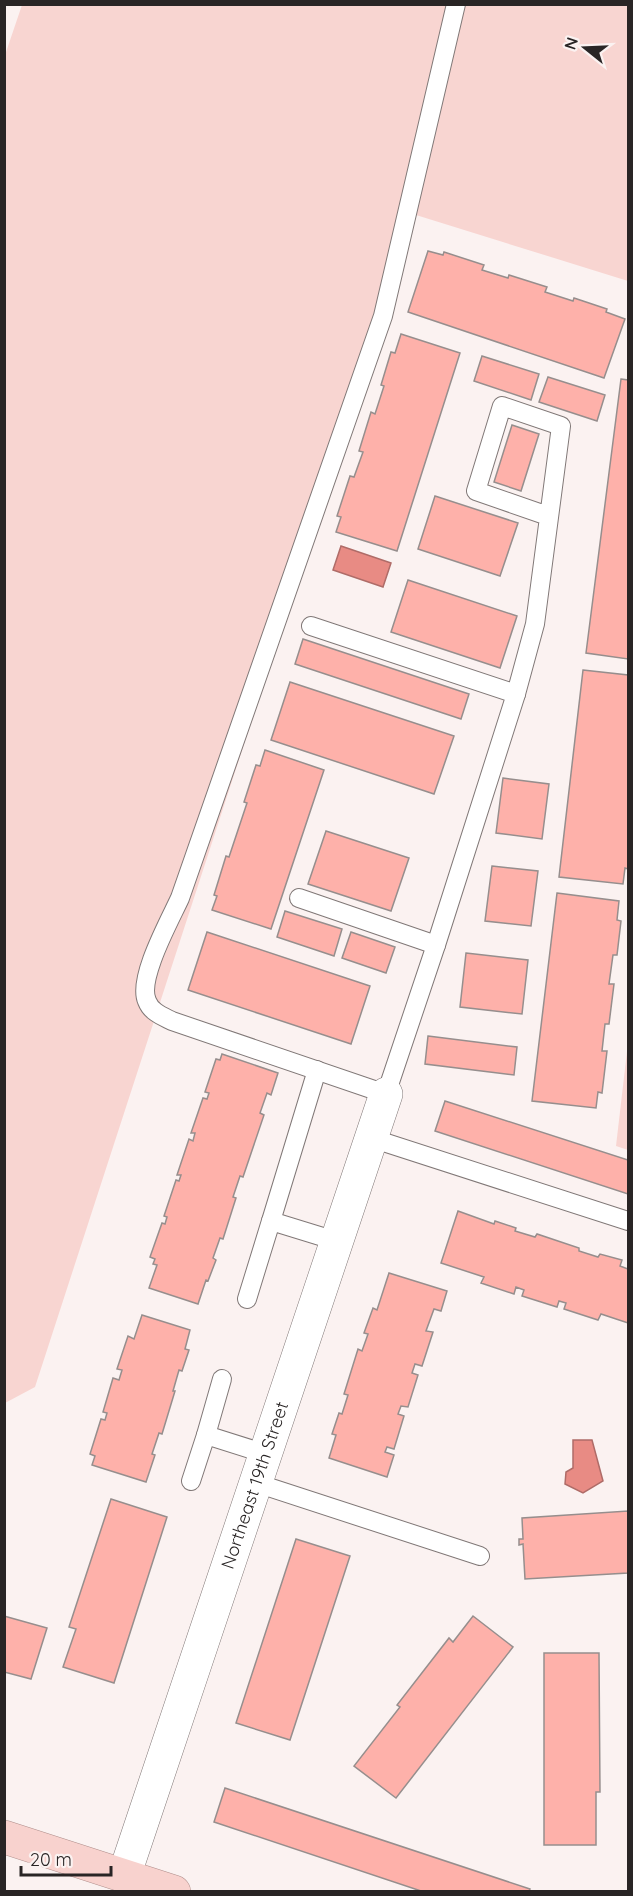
<svg xmlns="http://www.w3.org/2000/svg" width="633" height="1896" font-family="Quicksand,sans-serif">
	<rect width="100%" height="100%" fill="#fbf2f1"/>
	<g fill="#f8d5d1">
		<polygon points="22,5 628,5 628,281 416,215 35,1387 5,1403 4,58"/>
		<polygon points="628,1043 628,1150 616,1146"/>
	</g>
	<g fill="#e88b84" stroke="#af6c68" stroke-width="1.5">
		<polygon points="341,546 391,563 383,587 333,570"/>
		<polygon points="573,1440 592,1440 603,1481 583,1493 565,1484 566,1472 573,1468"/>
	</g>
	<g fill="#feb1aa" stroke="#968e8d" stroke-width="1.5">
		<polygon points="428,251 443,255 444,252 484,265 482,270 508,278 509,275 547,287 545,292 573,301 574,298 607,309 606,312 625,319 604,378 408,312"/>
		<polygon points="401,334 460,353 397,551 336,532 341,517 337,516 350,476 354,477 363,452 359,451 371,412 375,414 384,386 381,385 391,352 395,353"/>
		<polygon points="482,356 539,374 531,400 474,381"/>
		<polygon points="548,377 605,395 597,421 539,402"/>
		<polygon points="621,379 628,380 628,659 586,653"/>
		<polygon points="512,425 539,434 521,491 494,482"/>
		<polygon points="435,496 518,523 500,576 418,549"/>
		<polygon points="408,580 517,616 500,668 391,632"/>
		<polygon points="303,639 469,694 461,719 295,664"/>
		<polygon points="583,670 628,675 628,869 625,868 623,884 559,877"/>
		<polygon points="290,682 454,736 434,794 271,740"/>
		<polygon points="265,750 324,770 271,929 212,910 217,896 214,895 226,856 229,857 247,803 244,802 256,765 260,766"/>
		<polygon points="503,778 549,784 542,839 496,833"/>
		<polygon points="326,831 409,858 391,911 308,884"/>
		<polygon points="492,866 538,871 531,926 485,921"/>
		<polygon points="557,893 619,901 617,920 621,921 617,955 613,955 609,984 614,984 609,1024 605,1024 602,1051 607,1051 602,1093 598,1092 596,1108 532,1101"/>
		<polygon points="285,911 342,929 334,956 277,937"/>
		<polygon points="207,932 370,986 351,1044 188,990"/>
		<polygon points="351,932 395,947 386,973 342,958"/>
		<polygon points="466,953 528,960 522,1014 460,1007"/>
		<polygon points="428,1036 517,1047 514,1075 425,1064"/>
		<polygon points="222,1054 278,1073 271,1095 267,1093 260,1113 264,1115 243,1177 240,1176 233,1197 236,1198 223,1239 220,1238 213,1258 216,1260 208,1281 206,1280 198,1304 149,1288 157,1265 153,1264 155,1259 150,1257 162,1223 165,1224 167,1217 164,1216 176,1180 179,1181 181,1175 177,1175 189,1139 193,1141 195,1133 191,1133 203,1098 207,1099 209,1093 205,1092 216,1059 220,1060"/>
		<polygon points="445,1101 628,1160 628,1194 435,1131"/>
		<polygon points="458,1211 494,1224 495,1221 516,1228 515,1231 535,1237 537,1234 579,1248 579,1251 598,1257 600,1254 622,1260 620,1266 628,1269 628,1323 601,1314 598,1320 564,1309 566,1303 559,1301 557,1307 522,1296 524,1290 516,1287 514,1294 481,1283 484,1277 441,1263"/>
		<polygon points="389,1273 447,1291 441,1311 434,1309 426,1331 433,1332 422,1366 415,1364 412,1373 418,1375 408,1407 401,1406 398,1414 404,1416 394,1449 387,1447 385,1452 394,1455 387,1477 329,1458 336,1435 332,1434 339,1413 342,1414 348,1395 344,1394 358,1349 362,1351 368,1334 364,1333 373,1308 377,1310"/>
		<polygon points="142,1315 190,1330 185,1349 189,1350 182,1371 179,1370 173,1391 175,1391 162,1434 159,1433 152,1454 155,1455 146,1482 92,1465 95,1456 90,1454 101,1419 105,1420 107,1413 103,1412 113,1378 119,1380 122,1370 117,1369 128,1336 134,1339"/>
		<polygon points="111,1499 167,1517 114,1683 63,1667 76,1629 69,1627"/>
		<polygon points="628,1511 628,1573 525,1579 523,1544 519,1545 519,1539 523,1539 522,1518"/>
		<polygon points="296,1539 350,1556 290,1740 236,1723"/>
		<polygon points="4,1616 47,1628 31,1679 4,1672"/>
		<polygon points="473,1616 513,1647 396,1798 354,1766 400,1707 397,1705 449,1638 453,1642"/>
		<polygon points="544,1653 599,1653 600,1792 596,1792 596,1845 544,1845"/>
		<polygon points="225,1788 530,1889 529,1892 424,1892 214,1822"/>
	</g>
	<g fill="none" stroke-linecap="round" stroke-linejoin="round">
		<defs>
			<g id="service">
				<path d="M456 4 383 316 180 898C170 920 137 979 147 1001 151 1012 162 1016 172 1021L386 1094 436 945 516 694 535 624 561 426 502 406 476 491 548 516"/>
				<polyline points="311,626 516,694"/>
				<polyline points="299,898 436,945"/>
				<polyline points="371,1138 628,1221"/>
				<polyline points="271,1221 317,1070"/>
				<polyline points="247,1299 271,1221 336,1241"/>
				<polyline points="206,1435 222,1379"/>
				<polyline points="191,1481 206,1435 266,1454"/>
				<polyline points="256,1483 480,1556"/>
			</g>
			<g id="minor">
				<path id="s1" d="M124 1876 386 1094"/>
			</g>
			<polyline id="trunk" points="4,1837 174,1892"/>
		</defs>
		<use href="#service" stroke="#807877" stroke-width="20"/>
		<use href="#minor" stroke="#807877" stroke-width="34"/>
		<use href="#trunk" stroke="#af8e8b" stroke-width="34"/>
		<use href="#service" stroke="#fff" stroke-width="18"/>
		<use href="#minor" stroke="#fff" stroke-width="33"/>
		<use href="#trunk" stroke="#f8d2ce" stroke-width="33"/>
	</g>
	<g text-anchor="middle" stroke-width="4.5" stroke-linejoin="round" paint-order="stroke">
		<g font-size="18" fill="#292525" stroke="#fbf2f1">
			<text dy="6" stroke="none"><textPath href="#s1" startOffset="412">Northeast 19th Street</textPath></text>
		</g>
	</g>
	<rect width="633" height="1896" fill="none" stroke="#292525" stroke-width="12"/>
	<g transform="translate(585 48) rotate(288)" stroke="#fbf2f1" stroke-width="4.5" paint-order="stroke">
	<path d="M0-4.5L10 22L0 15L-10 22Z" fill="#292525"/>
	<text y="-9" font-size="16" font-weight="bold" text-anchor="middle" fill="#292525">N</text>
	</g>
	<path d="M21 1866v9h90v-9" fill="none" stroke="#292525" stroke-width="3"/>
	<text x="30" y="1866" font-size="18" fill="#292525" stroke="#fbf2f1" stroke-width="4.5" paint-order="stroke">20 m</text>
</svg>
